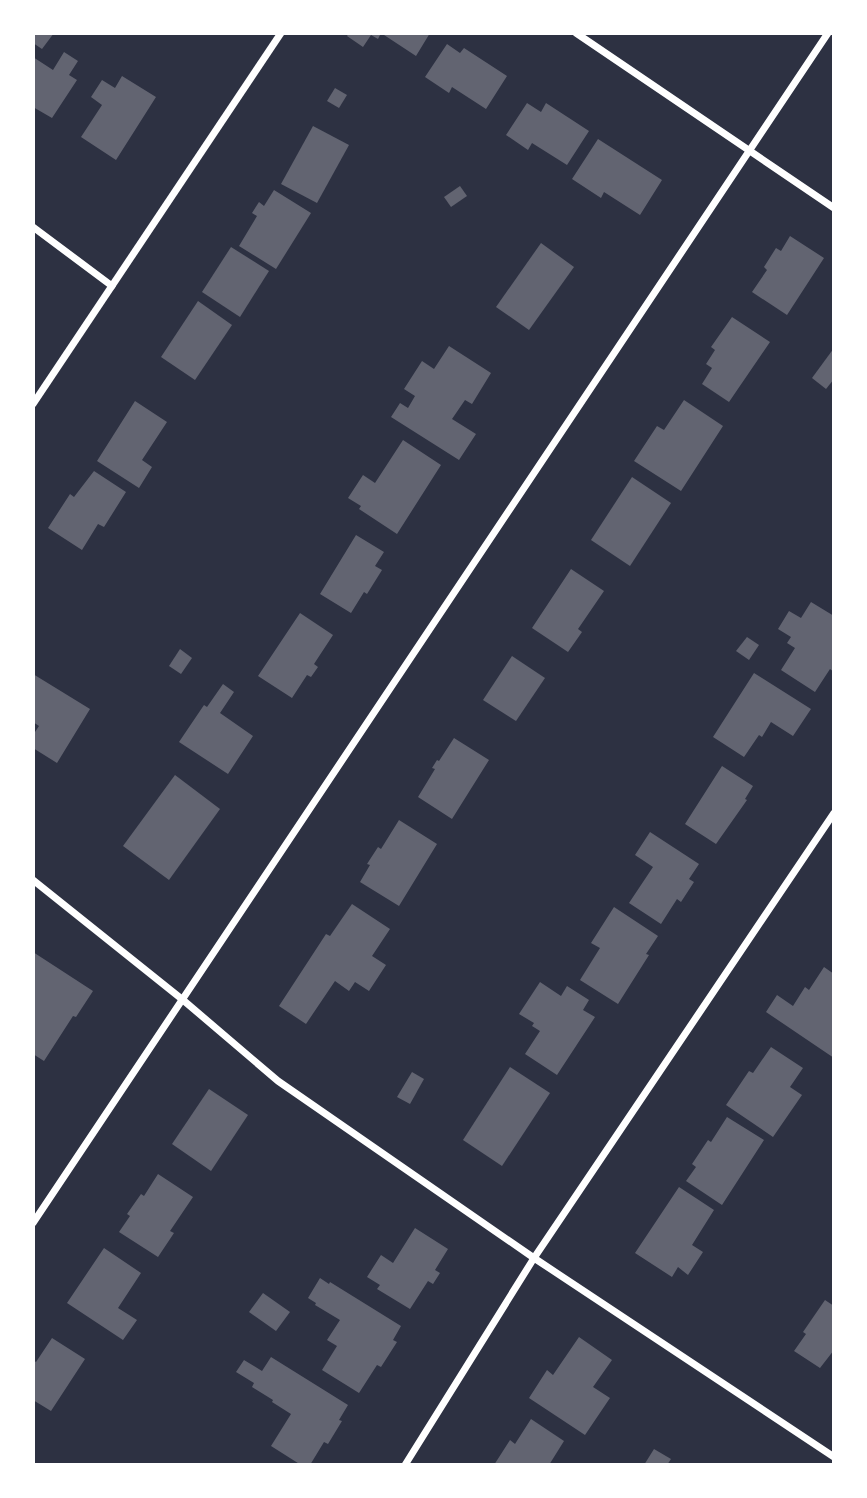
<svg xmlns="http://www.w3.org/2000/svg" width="867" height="1498" font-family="Roboto,sans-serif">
	<rect width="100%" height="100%" fill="#2d3142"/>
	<g fill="#626471">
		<polygon points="33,33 54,33 42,49 33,43"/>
		<polygon points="349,33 430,33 416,56 381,33 378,39 371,35 363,47 347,36"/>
		<polygon points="447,44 460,53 464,48 507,76 486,109 452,87 449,93 425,77"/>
		<polygon points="64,52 78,61 69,75 77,80 52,118 33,107 33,57 53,70"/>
		<polygon points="122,76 156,97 116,160 81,137 102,105 91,97 102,80 115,88"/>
		<polygon points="335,88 347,95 339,108 327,101"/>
		<polygon points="527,103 541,112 546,103 589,131 567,165 532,143 528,150 506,135"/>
		<polygon points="313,126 349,145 317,203 281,184"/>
		<polygon points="598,139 662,180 640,215 604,192 601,198 572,179"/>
		<polygon points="460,186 467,196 451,207 444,197"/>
		<polygon points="274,190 311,213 276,269 239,246 257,216 252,213 259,202 264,206"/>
		<polygon points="790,236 824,258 787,315 752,292 767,270 764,267 776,248 781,251"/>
		<polygon points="541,243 574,267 529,330 496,307"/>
		<polygon points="231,247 269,271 240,317 202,292"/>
		<polygon points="198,301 232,325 195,380 161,357"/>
		<polygon points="732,317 770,342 729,402 702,384 712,368 706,364 715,350 711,347"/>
		<polygon points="449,346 491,373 472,404 465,400 452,419 476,434 459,460 391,417 400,403 408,408 415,396 404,389 422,361 434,369"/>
		<polygon points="834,348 834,379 826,389 812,378"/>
		<polygon points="684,400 723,426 681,491 634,461 657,426 664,430"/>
		<polygon points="135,401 167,422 142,460 152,467 139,488 97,461"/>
		<polygon points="403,440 441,465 397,534 359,509 361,506 348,498 363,475 375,483"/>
		<polygon points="94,471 126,492 104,527 98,524 82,550 48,528 70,494 74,497"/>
		<polygon points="632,477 671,503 630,566 591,540"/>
		<polygon points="356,535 384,552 375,566 382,570 367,594 364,592 351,613 320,594"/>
		<polygon points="571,569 604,591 578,629 582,632 568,652 532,628"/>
		<polygon points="811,602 834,616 834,672 830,669 815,692 781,670 795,648 787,643 791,637 778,629 789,611 801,618"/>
		<polygon points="300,613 333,635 314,664 318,667 311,677 307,675 292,698 258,676"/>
		<polygon points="747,637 759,645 749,660 736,651"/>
		<polygon points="180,649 192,658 181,674 169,666"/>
		<polygon points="512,656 545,678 516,721 483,700"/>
		<polygon points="754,673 811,709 793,736 771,722 762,737 759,735 744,757 713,737"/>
		<polygon points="33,674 90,709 57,763 33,748 33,735 39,726 33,722"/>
		<polygon points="223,684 234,692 220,713 253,736 228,774 179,742 204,705 207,707"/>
		<polygon points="454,738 489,760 452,819 418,797 435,769 432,768 437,760 439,761"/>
		<polygon points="722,766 753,786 745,799 747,800 716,844 685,824"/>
		<polygon points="175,775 220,809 169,880 123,846"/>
		<polygon points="399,820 437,844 399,906 360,882 370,865 367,864 378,847 381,849"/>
		<polygon points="650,832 699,864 689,879 694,882 681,902 677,899 661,924 629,903 653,867 635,855"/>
		<polygon points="352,904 390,929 372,956 386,965 369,991 355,982 349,991 335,981 306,1024 279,1006 326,934 330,936"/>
		<polygon points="614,907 658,936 646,954 649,955 618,1004 580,980 600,948 591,943"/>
		<polygon points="33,952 93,991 76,1017 73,1016 44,1061 33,1054"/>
		<polygon points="824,967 834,974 834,1058 766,1012 777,995 793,1006 805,987 809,990"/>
		<polygon points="540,982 561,996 567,986 589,1000 583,1010 595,1017 557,1075 525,1054 540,1031 532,1026 534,1023 519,1014"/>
		<polygon points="771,1047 803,1068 790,1087 802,1095 773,1137 726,1105 749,1071 753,1073"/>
		<polygon points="510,1067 550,1093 502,1166 463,1140"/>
		<polygon points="412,1072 424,1079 410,1104 397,1097"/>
		<polygon points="209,1089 248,1115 211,1171 172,1144"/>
		<polygon points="727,1117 764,1140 722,1205 686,1181 696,1167 692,1164 708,1140 711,1142"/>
		<polygon points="158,1174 193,1197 170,1231 174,1233 158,1257 119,1232 130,1216 127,1214 141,1194 144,1196"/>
		<polygon points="679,1187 714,1210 692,1245 703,1252 688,1275 678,1267 672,1277 635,1253"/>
		<polygon points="415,1228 448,1249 435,1270 440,1273 433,1284 428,1281 410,1309 377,1289 380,1285 367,1277 381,1255 393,1263"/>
		<polygon points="104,1248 141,1273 118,1308 137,1320 123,1340 67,1303"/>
		<polygon points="320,1278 329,1284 330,1282 401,1326 393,1340 397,1342 381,1367 377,1365 359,1393 322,1370 337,1346 327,1340 340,1320 315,1305 316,1303 308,1298"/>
		<polygon points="263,1293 290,1312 276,1331 249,1312"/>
		<polygon points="825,1300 834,1306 834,1350 820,1368 794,1351 806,1334 803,1332"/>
		<polygon points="579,1337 612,1360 593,1387 610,1398 585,1435 529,1398 547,1370 553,1375"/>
		<polygon points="52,1338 85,1359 51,1411 33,1400 33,1360 36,1362"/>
		<polygon points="271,1357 348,1405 339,1420 342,1421 328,1444 324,1442 310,1465 301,1465 271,1446 291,1414 272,1402 273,1400 252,1387 254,1383 236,1372 244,1360 262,1371"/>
		<polygon points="531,1419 564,1441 549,1465 494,1465 510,1440 515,1444"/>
		<polygon points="654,1449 671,1459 667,1465 644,1465"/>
	</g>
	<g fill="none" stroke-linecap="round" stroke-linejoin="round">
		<g stroke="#fff" stroke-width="7">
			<polyline points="576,33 834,208"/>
			<polyline points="33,227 112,286"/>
			<polyline points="33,404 281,33"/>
			<polyline points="33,880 183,1000 278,1081 534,1258 834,1457"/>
			<polyline points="33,1223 828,33"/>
			<polyline points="405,1465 534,1258 834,813"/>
		</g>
	</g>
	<rect width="867" height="1498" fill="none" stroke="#ffffff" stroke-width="70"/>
</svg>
